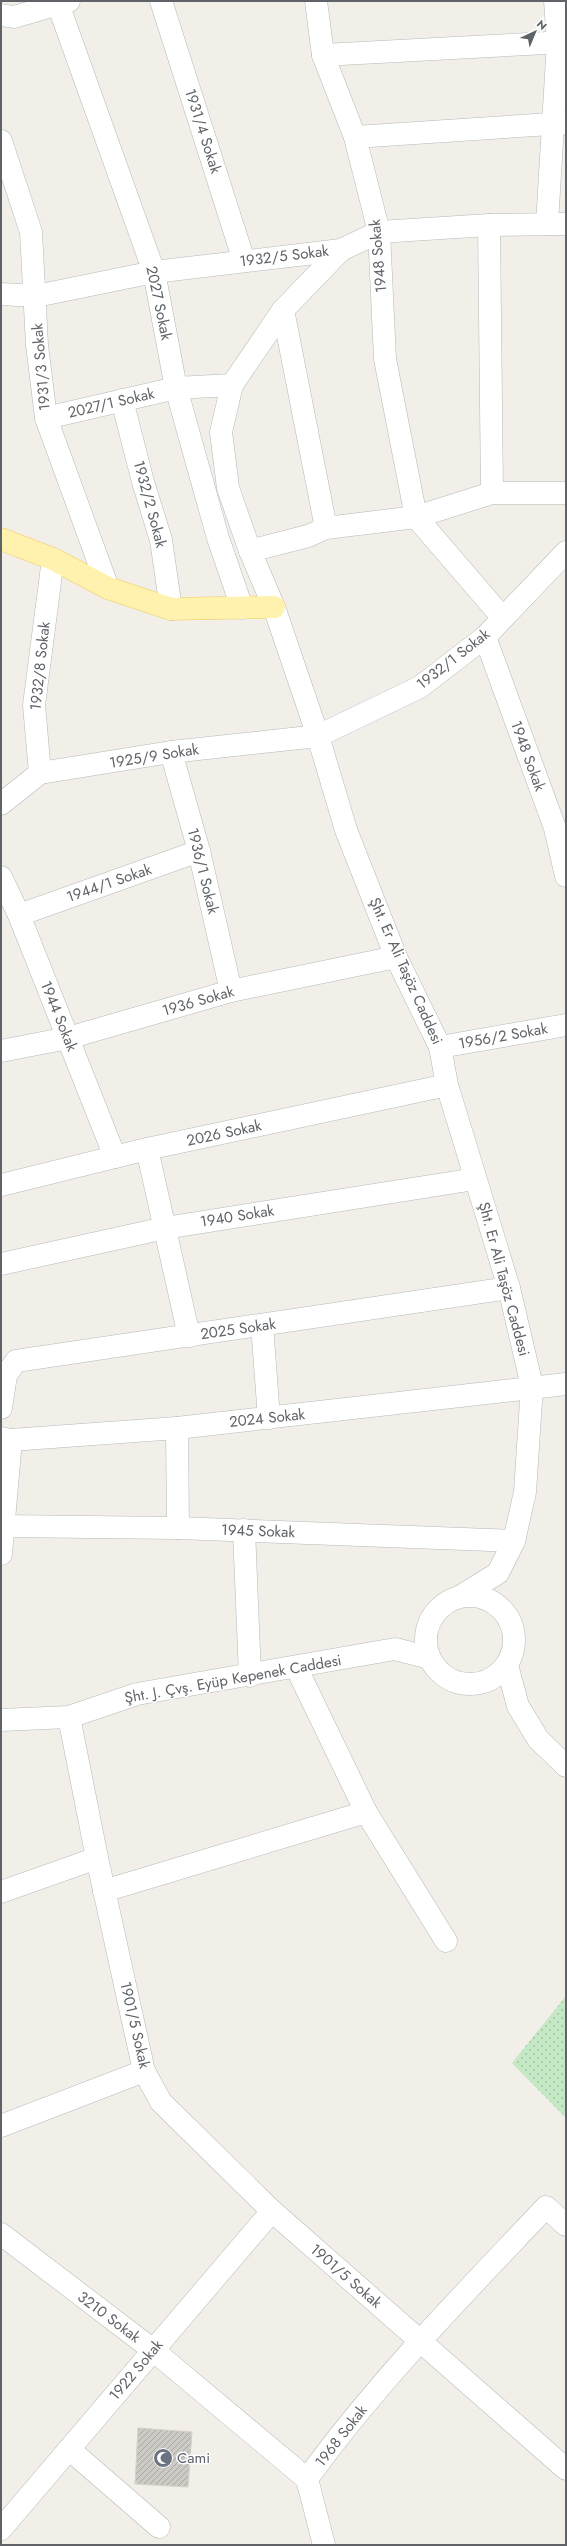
<svg xmlns="http://www.w3.org/2000/svg" width="567" height="2546" font-family="Jost,sans-serif">
	<defs>
		<pattern id="grass-dots" width="8" height="8" patternUnits="userSpaceOnUse"><rect width="8" height="8" fill="#c5e8c5"/><path d="M2 2h.1M6 6h.1" fill="none" stroke="#a3c0a4" stroke-width="1.8" stroke-linecap="round"/></pattern>
		<pattern id="building-hatch" width="6" height="6" patternUnits="userSpaceOnUse"><rect width="6" height="6" fill="#cccac5"/><path d="M-1 1l2-2M0 6l6-6M5 7l2-2" fill="none" stroke="#a9a8a4"/></pattern>
	</defs>
	<rect width="100%" height="100%" fill="#f1efe8"/>
	<polygon fill="url(#grass-dots)" points="566,1996 566,2118 512,2063"/>
	<polygon fill="url(#building-hatch)" stroke="#d6d1c6" points="138,2428 192,2432 188,2487 135,2484"/>
	<g fill="none" stroke-linecap="round" stroke-linejoin="round">
		<defs>
			<g id="minor">
				<polyline points="161,1 244,261"/>
				<polyline points="316,1 323,55 355,137 379,232 385,359 416,517 502,617"/>
				<polyline points="58,4 154,272 176,388 218,538 242,608"/>
				<polyline points="1,15 14,17 69,1"/>
				<polyline points="323,55 566,42"/>
				<polyline points="355,137 566,123"/>
				<polyline points="1,141 31,232 37,345 46,418 108,588"/>
				<polyline points="547,224 558,42 555,1"/>
				<polyline points="489,225 492,493"/>
				<polyline points="341,250 283,310 232,385 221,432 228,488 250,551 274,607 318,736 346,830 396,957 440,1047 447,1085 509,1288 532,1386 525,1492 514,1541 498,1573 461,1596"/>
				<polyline points="1,294 36,296 154,272 341,250 379,232 489,225 566,224"/>
				<polyline points="283,310 326,528"/>
				<polyline points="122,400 143,482 161,540 171,609"/>
				<polyline points="46,418 176,388 232,385"/>
				<polyline points="250,551 308,536 326,528 416,517 492,493 566,493"/>
				<polyline points="485,637 555,828 566,876"/>
				<polyline points="171,752 199,851 231,991"/>
				<polyline points="40,773 34,705 53,559"/>
				<polyline points="1,804 40,773 171,752 318,736 420,687 485,637 566,552"/>
				<polyline points="1,877 19,915 115,1157"/>
				<polyline points="19,915 199,851"/>
				<polyline points="440,1047 566,1025"/>
				<polyline points="1,1051 68,1038 231,991 396,957"/>
				<polyline points="147,1149 189,1336"/>
				<polyline points="1,1185 147,1149 447,1085"/>
				<polyline points="1,1264 165,1228 475,1179"/>
				<polyline points="262,1325 269,1418"/>
				<polyline points="1,1408 6,1375 16,1361 509,1288"/>
				<polyline points="177,1428 178,1528"/>
				<polyline points="1,1438 11,1440 177,1428 566,1384"/>
				<polyline points="1,1526 178,1528 514,1541"/>
				<polyline points="244,1530 250,1676"/>
				<polyline points="1,1554 11,1440"/>
				<circle cx="470" cy="1640" r="44"/>
				<polyline points="507,1665 518,1706 538,1739 566,1766"/>
				<polyline points="296,1667 366,1812 446,1941"/>
				<polyline points="69,1717 97,1858 144,2071 161,2102 272,2211 566,2469"/>
				<polyline points="1,1720 69,1717 137,1694 395,1649 430,1658"/>
				<polyline points="104,1891 366,1812"/>
				<polyline points="1,1892 97,1858"/>
				<polyline points="1,2126 144,2071"/>
				<polyline points="1,2234 153,2350 307,2479"/>
				<polyline points="69,2449 159,2527"/>
				<path d="M307 2479C378 2381 463 2295 546 2207L566 2225"/>
				<polyline points="307,2479 324,2545"/>
				<polyline points="1,2529 272,2211"/>
			</g>
			<polyline id="major" points="1,539 53,559 108,588 171,609 274,607"/>
		</defs>
		<use href="#minor" stroke="#b5b8bc" stroke-width="23"/>
		<use href="#major" stroke="#f2c960" stroke-width="23"/>
		<use href="#minor" stroke="#fff" stroke-width="22"/>
		<use href="#major" stroke="#fff2af" stroke-width="22"/>
	</g>
	<defs>
		<symbol id="mosque-disc" viewBox="-11 -11 22 22"><circle r="9.5" fill="#6b7280" stroke="#fff"/><path d="M3.5-4.9A6 6 0 1 0 3.5 4.9A5 5 0 1 1 3.5-4.9Z" fill="#fff"/></symbol>
	</defs>
	<g fill-rule="evenodd">
		<use href="#mosque-disc" x="152" y="2447" width="22" height="22"/>
	</g>
	<g text-anchor="middle" stroke-width="3" stroke-linejoin="round" paint-order="stroke">
		<g font-size="15" fill="#5f6368" stroke="#fff">
			<text transform="translate(203 131) rotate(72)" y="5">1931/4 Sokak</text>
			<text transform="translate(284 256) rotate(-7)" y="5">1932/5 Sokak</text>
			<text transform="translate(378 256) rotate(-95)" y="5">1948 Sokak</text>
			<text transform="translate(159 303) rotate(78)" y="5">2027 Sokak</text>
			<text transform="translate(41 367) rotate(-95)" y="5">1931/3 Sokak</text>
			<text transform="translate(111 403) rotate(-13)" y="5">2027/1 Sokak</text>
			<text transform="translate(150 504) rotate(75)" y="5">1932/2 Sokak</text>
			<text transform="translate(453 659) rotate(-38)" y="5">1932/1 Sokak</text>
			<text transform="translate(40 666) rotate(-84)" y="5">1932/8 Sokak</text>
			<text transform="translate(154 756) rotate(-9)" y="5">1925/9 Sokak</text>
			<text transform="translate(528 756) rotate(70)" y="5">1948 Sokak</text>
			<text transform="translate(203 871) rotate(76)" y="5">1936/1 Sokak</text>
			<text transform="translate(109 883) rotate(-19)" y="5">1944/1 Sokak</text>
			<text transform="translate(406 971) rotate(66)" y="5">Şht. Er Ali Taşöz Caddesi</text>
			<text transform="translate(198 1001) rotate(-16)" y="5">1936 Sokak</text>
			<text transform="translate(59 1016) rotate(68)" y="5">1944 Sokak</text>
			<text transform="translate(503 1036) rotate(-10)" y="5">1956/2 Sokak</text>
			<text transform="translate(224 1133) rotate(-12)" y="5">2026 Sokak</text>
			<text transform="translate(237 1216) rotate(-9)" y="5">1940 Sokak</text>
			<text transform="translate(504 1279) rotate(75)" y="5">Şht. Er Ali Taşöz Caddesi</text>
			<text transform="translate(238 1329) rotate(-8)" y="5">2025 Sokak</text>
			<text transform="translate(267 1418) rotate(-6)" y="5">2024 Sokak</text>
			<text transform="translate(258 1531) rotate(2)" y="5">1945 Sokak</text>
			<text transform="translate(233 1679) rotate(-10)" y="5">Şht. J. Çvş. Eyüp Kepenek Caddesi</text>
			<text transform="translate(135 2025) rotate(77)" y="5">1901/5 Sokak</text>
			<text transform="translate(346 2276) rotate(41)" y="5">1901/5 Sokak</text>
			<text transform="translate(109 2317) rotate(37)" y="5">3210 Sokak</text>
			<text transform="translate(136 2370) rotate(-50)" y="5">1922 Sokak</text>
			<text transform="translate(341 2436) rotate(-52)" y="5">1968 Sokak</text>
		</g>
		<g font-size="15" fill="#5b616d" stroke="#fff" text-anchor="start">
			<text x="177" y="2463">Cami</text>
		</g>
	</g>
	<rect width="567" height="2546" fill="none" stroke="#5f6368" stroke-width="4"/>
	<g transform="translate(535 32) rotate(44)" stroke="#ffffff" stroke-width="3" paint-order="stroke">
	<path d="M0-3L7 15L0 10L-7 15Z" fill="#5f6368"/>
	<text y="-6" font-size="11" font-weight="bold" text-anchor="middle" fill="#5f6368">N</text>
	</g>
</svg>
